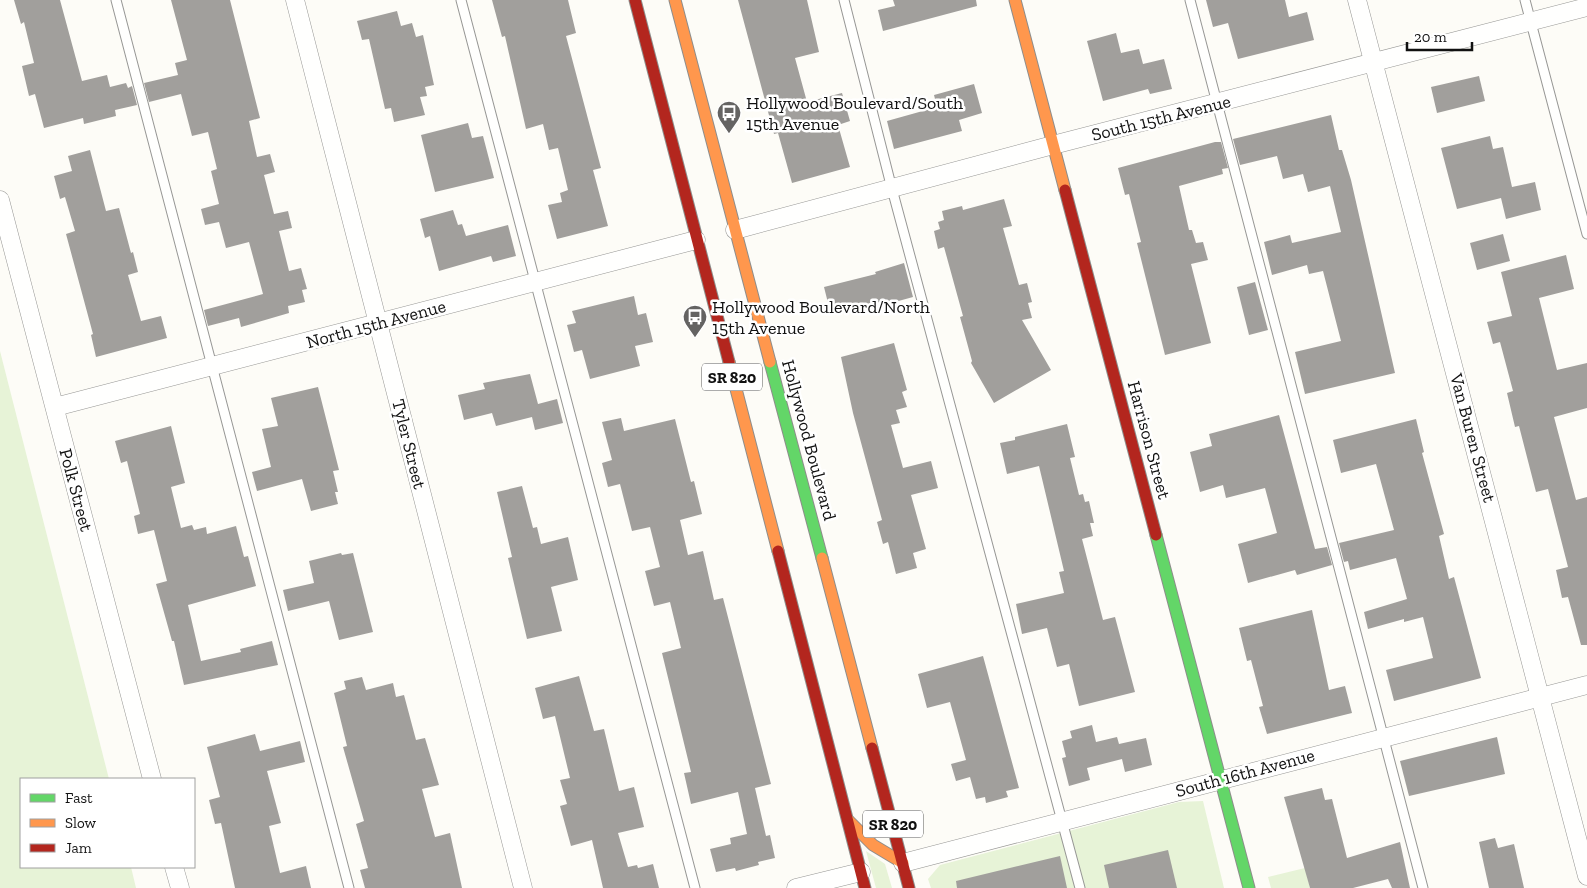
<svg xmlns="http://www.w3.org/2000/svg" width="1587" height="888" font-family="'Zilla Slab',serif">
	<rect width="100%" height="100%" fill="#fdfcf7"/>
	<g fill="#e7f3d7">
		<polygon points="0,351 109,779 21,779 21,867 131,867 136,888 0,888"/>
		<polygon points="1203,801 1224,888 931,888 928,879 940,865 1179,802"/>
		<polygon points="866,851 885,864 892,888 876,888"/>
		<polygon points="1305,868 1310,888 1271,888 1268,877"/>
	</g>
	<g fill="#a19f9c">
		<polygon points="14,0 60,0 82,81 107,75 110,87 126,83 128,88 132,86 137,105 115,110 116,116 84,124 83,118 44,128 35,94 29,96 22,66 34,63 24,22 21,24"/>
		<polygon points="171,0 230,0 260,118 249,121 257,157 270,154 275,172 264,175 274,214 288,211 292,228 279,231 289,271 301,268 307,289 302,290 305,302 288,306 289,313 241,327 239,318 208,326 204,310 263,294 249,242 226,248 219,222 205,225 201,209 219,204 211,171 217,169 208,132 192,136 181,94 149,102 144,83 178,75 175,63 187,60"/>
		<polygon points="492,0 568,0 576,33 566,36 601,168 593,170 608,226 557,239 548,205 562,202 560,193 568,190 558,148 549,150 543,124 526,129 505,36 502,37"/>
		<polygon points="738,0 807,0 819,52 795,58 807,102 842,93 850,121 838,125 850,167 792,183 778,133 774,134"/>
		<polygon points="893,0 976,0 977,6 883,31 878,10 895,6"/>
		<polygon points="1206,0 1285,0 1289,17 1307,12 1314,40 1238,59 1228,23 1213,27"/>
		<polygon points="397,11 401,26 412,23 416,37 423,35 434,85 425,87 427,96 420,97 425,115 394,122 391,108 385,109 369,39 362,40 357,21"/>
		<polygon points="1116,33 1121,53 1139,49 1143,64 1164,59 1172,89 1150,94 1148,89 1103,101 1087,41"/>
		<polygon points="1479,76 1485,101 1437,113 1431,87"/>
		<polygon points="974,84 982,113 959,120 962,131 894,149 887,121 937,107 934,95"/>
		<polygon points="1331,115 1339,150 1342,150 1351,180 1395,373 1305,394 1295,352 1341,341 1323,271 1309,274 1307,265 1272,275 1264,242 1290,235 1292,243 1341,232 1330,186 1308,192 1303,174 1283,179 1277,156 1240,165 1233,139"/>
		<polygon points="468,123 472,138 483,136 494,178 435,192 421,135"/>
		<polygon points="1490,136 1493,149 1503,147 1512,187 1535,182 1541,210 1506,219 1501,198 1457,209 1441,148"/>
		<polygon points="1215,142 1221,142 1228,168 1222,169 1223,174 1179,186 1189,230 1192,230 1196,243 1203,242 1208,260 1191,264 1211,343 1165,355 1137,243 1141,242 1129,194 1125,195 1118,168"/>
		<polygon points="90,150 106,211 119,208 131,253 133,252 138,272 128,275 141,321 161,316 167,338 96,357 91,335 93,334 66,234 75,231 65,197 60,199 54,176 72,171 68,156"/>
		<polygon points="1004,199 1012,226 1003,228 1019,285 1027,283 1032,302 1028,303 1032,318 1022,320 1051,370 994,403 971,363 972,361 960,317 963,316 944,247 938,249 934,231 940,229 938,222 944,220 942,211 962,206 963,210"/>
		<polygon points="453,210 458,225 462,224 466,236 508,225 516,256 493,262 491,256 439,271 430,236 425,238 420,219"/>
		<polygon points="1503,234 1510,261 1477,270 1470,243"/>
		<polygon points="1566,255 1574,289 1539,298 1557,370 1587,363 1587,408 1554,417 1576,500 1587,497 1587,645 1581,645 1568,597 1562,598 1556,570 1568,567 1548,489 1536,492 1519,426 1515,427 1507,393 1513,391 1500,342 1493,344 1487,322 1512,316 1501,272"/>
		<polygon points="904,263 913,297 884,305 883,301 831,315 824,287 876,274 875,272"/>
		<polygon points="1255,282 1268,330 1249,335 1237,287"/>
		<polygon points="634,296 638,315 646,313 653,342 635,346 640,366 590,379 582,350 574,352 567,325 576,323 572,311"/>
		<polygon points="894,343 907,390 902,392 907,407 896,410 900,423 891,425 903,468 931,461 938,488 911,495 926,549 913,553 917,568 896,574 888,542 883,544 877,522 882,520 853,413 841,357"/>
		<polygon points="530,374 538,404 557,399 563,423 535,430 532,417 496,426 492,413 464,420 458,395 485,389 483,383"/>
		<polygon points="318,387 339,470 333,471 338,492 335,492 338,504 311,511 302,479 257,491 252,472 271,467 262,429 278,426 271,398"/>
		<polygon points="1279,415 1315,549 1327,547 1332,565 1297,575 1295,570 1248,583 1238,544 1277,533 1265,488 1226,498 1223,485 1200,492 1190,452 1212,446 1209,434"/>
		<polygon points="621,418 624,431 675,419 691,482 694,481 702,514 680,520 688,555 703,551 714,600 723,598 771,784 755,788 766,836 770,835 775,858 758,862 759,865 736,871 735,868 716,872 710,849 731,844 730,838 747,834 738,792 691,804 684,773 691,772 662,653 681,648 670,602 654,606 645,571 660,567 650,527 632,531 620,484 608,487 602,463 612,460 602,422"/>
		<polygon points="1416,419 1424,452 1422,453 1444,534 1439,536 1449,579 1454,577 1481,678 1394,701 1386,670 1433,658 1423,617 1404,622 1404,619 1368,629 1364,612 1407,599 1396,558 1350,570 1348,561 1344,562 1339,543 1394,530 1376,464 1341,473 1333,440"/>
		<polygon points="1067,424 1075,457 1070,458 1079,495 1083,494 1085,502 1089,501 1094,523 1090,523 1093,536 1082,539 1103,620 1115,617 1135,692 1079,706 1069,664 1057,667 1047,628 1022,634 1016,604 1064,593 1059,572 1064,571 1039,466 1007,474 1000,443 1015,440 1015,437"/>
		<polygon points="171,426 185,483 171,487 181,528 192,525 194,530 206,527 207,534 236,526 244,557 248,556 256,586 188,605 201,661 241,652 240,649 272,641 278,665 184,685 174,641 172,641 156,584 167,581 154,530 138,534 134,516 140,514 127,461 121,463 115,441"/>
		<polygon points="522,486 533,528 537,527 541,544 568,537 578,580 551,587 562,631 527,639 508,558 512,557 497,492"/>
		<polygon points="341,553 342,555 353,553 373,632 339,640 329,601 288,611 283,590 314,583 309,561"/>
		<polygon points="1312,610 1329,690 1345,686 1352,713 1267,734 1259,707 1263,706 1251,660 1247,661 1239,628"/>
		<polygon points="983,656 1019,788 1006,791 1008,797 986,803 985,797 976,799 970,777 956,781 951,764 966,760 950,702 927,708 918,674"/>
		<polygon points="579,676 594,731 604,729 619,791 634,787 644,827 618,833 628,867 637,865 638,868 653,864 659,888 603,888 592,840 571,846 560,806 567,804 560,780 570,778 555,716 543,719 535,688"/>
		<polygon points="362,677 366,690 393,683 396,697 404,695 416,740 425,738 439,785 422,789 435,837 450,833 462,888 365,888 360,870 368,868 356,824 364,821 343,747 347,746 334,693 346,689 344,681"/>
		<polygon points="1092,725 1096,742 1117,737 1119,744 1146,738 1152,765 1125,772 1122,759 1087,768 1090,780 1069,786 1062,758 1066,757 1062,741 1072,738 1070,731"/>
		<polygon points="255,734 260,751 300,741 305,762 267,771 281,823 269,826 280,873 306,866 311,888 235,888 221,823 215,824 209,800 220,797 207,747"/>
		<polygon points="1497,737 1505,774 1409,796 1400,761"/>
		<polygon points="1322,788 1325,800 1332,799 1347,858 1400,842 1410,888 1392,888 1388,879 1353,888 1310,888 1284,797"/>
		<polygon points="1495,838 1498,848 1514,844 1524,888 1489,888 1479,842"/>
		<polygon points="1168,850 1177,888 1109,888 1104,865"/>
		<polygon points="1060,856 1067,888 957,888 956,881"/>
	</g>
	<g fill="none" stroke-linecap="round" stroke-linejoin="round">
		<defs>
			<g id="lane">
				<polyline points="116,0 349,888"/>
				<polyline points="461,0 695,888"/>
				<polyline points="844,0 892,189 1080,888"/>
				<polyline points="1190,0 1423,888"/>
				<polyline points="1525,0 1587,234"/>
			</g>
			<g id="street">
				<polyline points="295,0 523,888"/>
				<polyline points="1357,0 1587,876"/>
				<polyline points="0,200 152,779"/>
				<polyline points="735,230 1053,145 1587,7"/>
				<polyline points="55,407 696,240"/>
				<polyline points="903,863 1587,685"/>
				<polyline points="174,867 180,888"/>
				<polyline points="796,888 861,872"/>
			</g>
			<g id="fast">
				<polyline points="770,362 822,558"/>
				<polyline points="1156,535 1249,888"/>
			</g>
			<g id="slow">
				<polyline points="675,0 770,362"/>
				<polyline points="1015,0 1065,190"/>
				<polyline points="729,362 778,551"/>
				<polyline points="822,558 872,748"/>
				<polyline points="848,820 873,845 903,863"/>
			</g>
			<g id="jam">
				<polyline points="635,0 729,362"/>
				<polyline points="1065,190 1156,535"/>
				<polyline points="778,551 865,888"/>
				<polyline points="872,748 909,888"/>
			</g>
		</defs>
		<use href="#lane" stroke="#979795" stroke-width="11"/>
		<use href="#street" stroke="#979795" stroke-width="19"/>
		<use href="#fast" stroke="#8e8d8b" stroke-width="13"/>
		<use href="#slow" stroke="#8e8d8b" stroke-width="13"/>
		<use href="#jam" stroke="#8e8d8b" stroke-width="13"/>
		<use href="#lane" stroke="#fffffe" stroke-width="9"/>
		<use href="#street" stroke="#fffffe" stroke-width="18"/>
		<use href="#fast" stroke="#63d668" stroke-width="11"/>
		<use href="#slow" stroke="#ff974d" stroke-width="11"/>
		<use href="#jam" stroke="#b3261e" stroke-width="11"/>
	</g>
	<defs>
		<symbol id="bus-pin" viewBox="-11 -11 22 30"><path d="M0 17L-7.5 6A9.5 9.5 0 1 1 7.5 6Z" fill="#646362" stroke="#fff"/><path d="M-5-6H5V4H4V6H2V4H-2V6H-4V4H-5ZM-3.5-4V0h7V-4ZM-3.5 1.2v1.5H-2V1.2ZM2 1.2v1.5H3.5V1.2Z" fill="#fff"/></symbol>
	</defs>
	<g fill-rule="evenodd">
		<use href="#bus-pin" x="715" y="99" width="28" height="38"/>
		<use href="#bus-pin" x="681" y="303" width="28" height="38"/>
	</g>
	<g text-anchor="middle" stroke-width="5" stroke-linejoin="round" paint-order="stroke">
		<g fill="#fff" stroke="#585858" stroke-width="1">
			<rect x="702" y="363.5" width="60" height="27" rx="4"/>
			<rect x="863" y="810.5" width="60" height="27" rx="4"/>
		</g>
		<g font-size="16" font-weight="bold" fill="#111">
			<text x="732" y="383">SR 820</text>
			<text x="893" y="830">SR 820</text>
		</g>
		<g font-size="18" fill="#111" stroke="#fff" text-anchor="start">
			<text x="746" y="109">Hollywood Boulevard/South<tspan x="746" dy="21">15th Avenue</tspan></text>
			<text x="712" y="313">Hollywood Boulevard/North<tspan x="712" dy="21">15th Avenue</tspan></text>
		</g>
		<g font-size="18" fill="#111" stroke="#fff">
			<text transform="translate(1161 118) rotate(-14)" y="6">South 15th Avenue</text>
			<text transform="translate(376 324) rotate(-15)" y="6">North 15th Avenue</text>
			<text transform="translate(1473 438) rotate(75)" y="6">Van Buren Street</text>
			<text transform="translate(809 440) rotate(75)" y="6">Hollywood Boulevard</text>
			<text transform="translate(1149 440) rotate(75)" y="6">Harrison Street</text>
			<text transform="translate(409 444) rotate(76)" y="6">Tyler Street</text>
			<text transform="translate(76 490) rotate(75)" y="6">Polk Street</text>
			<text transform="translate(1245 773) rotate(-15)" y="6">South 16th Avenue</text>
		</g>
	</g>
	<rect x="20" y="778" width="175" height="90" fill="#ffffff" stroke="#a0a0a0"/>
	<rect x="30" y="794" width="25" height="8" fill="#63d668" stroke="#a0a0a0"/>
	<text x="65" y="803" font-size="15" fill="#111111">Fast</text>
	<rect x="30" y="819" width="25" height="8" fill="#ff974d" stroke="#a0a0a0"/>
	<text x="65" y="828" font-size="15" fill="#111111">Slow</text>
	<rect x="30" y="844" width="25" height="8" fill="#b3261e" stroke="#a0a0a0"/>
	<text x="65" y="853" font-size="15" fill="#111111">Jam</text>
	<path d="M1407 42v8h65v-8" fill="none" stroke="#111111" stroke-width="2.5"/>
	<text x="1414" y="42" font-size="15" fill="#111111" stroke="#ffffff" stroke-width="4" paint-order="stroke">20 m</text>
</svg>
